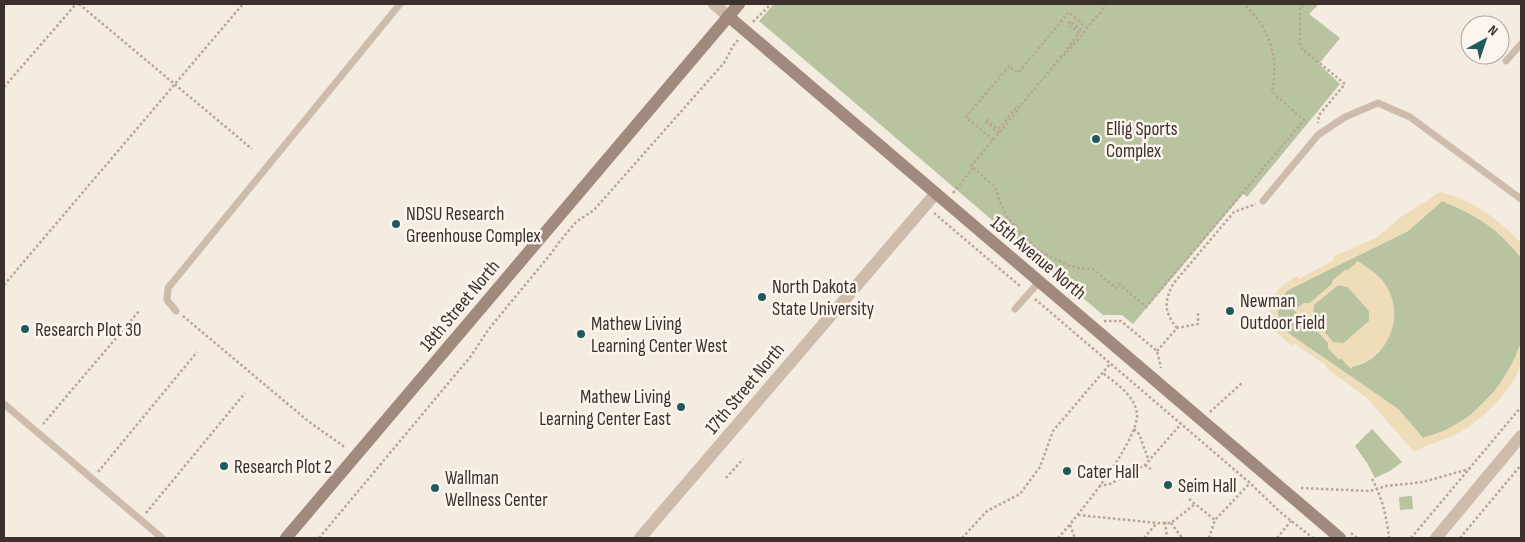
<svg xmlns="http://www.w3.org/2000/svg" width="1525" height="542" font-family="'Sofia Sans Condensed',sans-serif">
	<rect width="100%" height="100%" fill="#f4ebe1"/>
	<g fill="#b8c4a0" fill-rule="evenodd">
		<polygon points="774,4 1319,4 1309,14 1340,38 1319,64 1340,84 1247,197 1243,194 1133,324 1122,315 1103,315 759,21"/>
		<path d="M1442 201C1475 214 1499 229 1521 258V343L1514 361 1506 377 1495 391 1469 417 1444 431 1423 438 1398 409 1285 331C1275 317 1275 302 1288 290L1408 231ZM1347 271 1393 304C1397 333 1380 364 1349 367L1341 358 1339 359 1328 348V343L1308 320 1304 303H1310Z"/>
		<polygon points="1338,285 1348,287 1369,311 1369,321 1344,343 1333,343 1313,318 1313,305"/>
		<polygon points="1372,429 1402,462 1390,471 1375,478 1367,463 1355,446"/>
		<polygon points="1412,496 1413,509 1400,510 1399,497"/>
	</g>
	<g fill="#efdcb8" fill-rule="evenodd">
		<path d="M1440 192C1471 199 1500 220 1521 243V258C1500 229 1474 214 1442 201L1408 231 1288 290C1275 302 1275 317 1285 331L1398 409 1423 438C1471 426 1504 388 1521 343 1521 350 1523 359 1520 366 1513 390 1479 423 1457 434 1443 441 1427 444 1414 452L1367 398 1326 368 1327 366 1294 343 1292 346C1286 340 1276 334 1272 326 1271 323 1271 318 1270 315 1267 295 1282 285 1297 276L1299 279 1334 260 1333 257 1377 237 1401 217Z"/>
		<path d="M1358 261C1366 267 1375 272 1382 280 1403 306 1396 341 1370 359 1364 363 1358 365 1352 367V369L1349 367 1341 358 1339 360 1328 348V343L1308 321 1303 320 1294 310 1304 303H1310L1332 284 1333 280 1346 269 1347 271ZM1338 285 1348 287 1369 311V321L1344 343 1333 342 1313 318 1314 305Z"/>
	</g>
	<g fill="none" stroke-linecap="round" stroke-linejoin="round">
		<g stroke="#b9a596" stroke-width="2.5" stroke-dasharray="2.5 2.5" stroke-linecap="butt">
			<polyline points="79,4 252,149"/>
			<path d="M1107 4 1064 56 1061 57 1020 106 1018 110 971 166 995 187 1001 205 1008 218 1028 241 1038 250 1065 264 1077 268 1093 269 1116 288 1119 284 1146 307 1304 120 1272 92C1279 55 1270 30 1244 4"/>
			<polyline points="1303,4 1300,7 1300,47 1345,84 1319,115 1318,123"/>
			<polyline points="753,22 771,4"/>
			<polyline points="1061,57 1079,33 1068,24 1070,21 1083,32"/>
			<polyline points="4,87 76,4"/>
			<polyline points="999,133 985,122 987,120 998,129 1017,107 1019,106"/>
			<polyline points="993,140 966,117 1009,66 1018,73 1069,12 1087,28"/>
			<polyline points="953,193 973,168"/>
			<polyline points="934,213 1021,287"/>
			<polyline points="4,285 243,4"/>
			<polyline points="1035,299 1250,483 1280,512 1313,538"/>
			<polyline points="183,316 308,421 346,448"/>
			<polyline points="1104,321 1121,321 1157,351 1161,368"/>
			<path d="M1177 328C1164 312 1164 302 1173 284L1234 212 1256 204"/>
			<polyline points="1157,351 1177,328 1198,324 1198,311"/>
			<polyline points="1210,412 1243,382"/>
			<polyline points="43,424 139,311"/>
			<polyline points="1134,429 1139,434 1149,461"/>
			<polyline points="1145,465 1151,469"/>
			<polyline points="98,472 197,352"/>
			<polyline points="726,478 743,459"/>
			<path d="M1372 479C1382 497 1387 518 1389 538"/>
			<polyline points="1099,486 1110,484 1145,465 1181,424"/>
			<polyline points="1301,488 1370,491 1386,486 1423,482 1469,469"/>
			<polyline points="1189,499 1215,520"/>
			<polyline points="146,513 245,393"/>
			<polyline points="1078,515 1157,523 1171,523 1195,504"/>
			<polyline points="1165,522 1167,538"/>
			<polyline points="1171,523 1182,538"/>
			<polyline points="1070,525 1075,538"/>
			<polyline points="1351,533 1357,538"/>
			<polyline points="319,538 471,356 488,330 549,256 560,241 576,222 594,210 724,63 733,46 738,40"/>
			<polyline points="962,538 987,511 1020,494 1040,467 1053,431 1110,364"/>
			<path d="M1058 538C1076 518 1140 440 1137 413 1134 395 1117 384 1103 373"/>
			<polyline points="1144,538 1157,523"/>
			<polyline points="1209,538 1215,520 1250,483"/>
			<polyline points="1277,538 1291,521"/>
			<polyline points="1411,538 1521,407"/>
			<polyline points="1460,538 1521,465"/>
		</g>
		<g stroke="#cdbbac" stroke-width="7">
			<polyline points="1506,61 1521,44"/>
			<polyline points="1263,201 1318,135 1345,117 1378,103 1410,117 1521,199"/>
			<polyline points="1015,309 1040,281"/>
			<polyline points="176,311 167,300 168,288 400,4"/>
			<polyline points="4,404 162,538"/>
		</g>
		<g stroke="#cdbbac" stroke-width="12">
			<polyline points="714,4 728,16"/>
			<polyline points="640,538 936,193"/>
			<polyline points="1436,538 1521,436"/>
		</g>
		<g stroke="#a18a7d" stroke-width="12">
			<polyline points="728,16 1340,538"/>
			<polyline points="286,538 739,4"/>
		</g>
	</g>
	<g fill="#1f5a5e" stroke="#fbf5ee" stroke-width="2">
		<circle cx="1096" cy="139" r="5"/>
		<circle cx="396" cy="224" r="5"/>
		<circle cx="762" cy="297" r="5"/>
		<circle cx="1230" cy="311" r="5"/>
		<circle cx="25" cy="329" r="5"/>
		<circle cx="581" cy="334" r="5"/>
		<circle cx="681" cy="407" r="5"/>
		<circle cx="224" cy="466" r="5"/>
		<circle cx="1067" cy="471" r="5"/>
		<circle cx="1168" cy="485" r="5"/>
		<circle cx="435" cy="488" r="5"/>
	</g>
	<g text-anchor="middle" stroke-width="5" stroke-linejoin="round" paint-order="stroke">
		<g font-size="19" fill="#3b302b" stroke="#fbf5ee" text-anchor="start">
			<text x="1106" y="135">Ellig Sports<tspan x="1106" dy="22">Complex</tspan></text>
			<text x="406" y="220">NDSU Research<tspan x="406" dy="22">Greenhouse Complex</tspan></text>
			<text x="772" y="293">North Dakota<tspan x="772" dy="22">State University</tspan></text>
			<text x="1240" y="307">Newman<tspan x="1240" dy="22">Outdoor Field</tspan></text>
			<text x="591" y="330">Mathew Living<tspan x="591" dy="22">Learning Center West</tspan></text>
			<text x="35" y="336">Research Plot 30</text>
			<text x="671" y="403" text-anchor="end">Mathew Living<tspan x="671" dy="22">Learning Center East</tspan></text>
			<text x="234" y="473">Research Plot 2</text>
			<text x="1077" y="478">Cater Hall</text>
			<text x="445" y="484">Wallman<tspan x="445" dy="22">Wellness Center</tspan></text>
			<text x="1178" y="492">Seim Hall</text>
		</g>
		<g font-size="19" fill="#3b302b" stroke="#fbf5ee">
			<text transform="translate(1039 257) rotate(40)" y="7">15th Avenue North</text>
			<text transform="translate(459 305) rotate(-50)" y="7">18th Street North</text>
			<text transform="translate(744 388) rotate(-50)" y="7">17th Street North</text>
		</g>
	</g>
	<rect width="1525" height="542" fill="none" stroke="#3b302b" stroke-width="10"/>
	<g transform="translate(1485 40) rotate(40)"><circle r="24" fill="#fbf5ee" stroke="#aea6a0"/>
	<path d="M0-4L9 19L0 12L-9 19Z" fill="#1f5a5e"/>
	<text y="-8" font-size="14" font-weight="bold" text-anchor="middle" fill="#3b302b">N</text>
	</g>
</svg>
